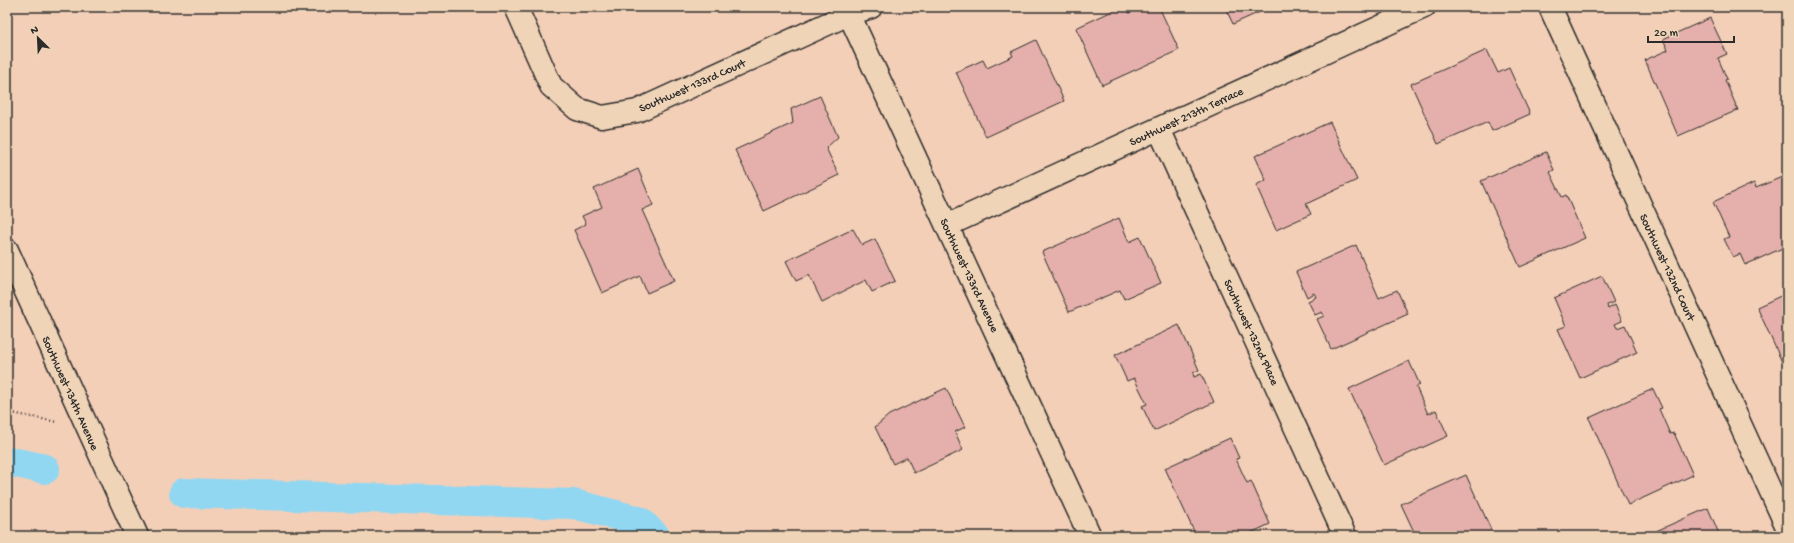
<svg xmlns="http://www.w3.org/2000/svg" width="1794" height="543" font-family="'Gochi Hand',sans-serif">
	<rect width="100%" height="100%" fill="#f4cfb8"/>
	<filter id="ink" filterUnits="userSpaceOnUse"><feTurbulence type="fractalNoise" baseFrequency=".025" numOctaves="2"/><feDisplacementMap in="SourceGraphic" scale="8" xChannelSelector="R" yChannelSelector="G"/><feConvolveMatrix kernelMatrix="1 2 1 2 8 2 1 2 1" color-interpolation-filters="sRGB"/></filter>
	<g filter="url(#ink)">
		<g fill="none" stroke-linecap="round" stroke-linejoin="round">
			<g stroke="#91d7f2" stroke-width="30">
				<polyline points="7,461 45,469"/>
				<polyline points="184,493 574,504 639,521 655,536"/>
			</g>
		</g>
		<g fill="#e5b0ab" stroke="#2b2b2b">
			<polygon points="1121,7 1126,7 1129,13 1142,7 1159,7 1179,50 1102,85 1076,28"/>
			<polygon points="1225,7 1261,7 1262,11 1233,24"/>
			<polygon points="1710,18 1727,54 1718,58 1727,79 1725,80 1738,110 1678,136 1645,60 1668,50 1663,39"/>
			<polygon points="1036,40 1064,101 986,137 956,72 983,60 987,68 1013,56 1011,52"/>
			<polygon points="1487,50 1498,73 1509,68 1530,114 1492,131 1488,122 1438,144 1411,84"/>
			<polygon points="820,96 838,137 826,148 839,175 764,211 735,150 793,123 791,109"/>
			<polygon points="1330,122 1357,180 1306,204 1311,214 1276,230 1256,185 1266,180 1255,156"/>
			<polygon points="1546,152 1554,170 1550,172 1562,197 1566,195 1585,238 1520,267 1481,181"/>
			<polygon points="638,169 653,205 642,210 674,281 647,293 640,276 602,293 574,230 586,224 582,216 602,207 594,189"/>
			<polygon points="1782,177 1787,188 1787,246 1745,265 1740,254 1733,257 1724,239 1729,237 1713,202 1754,183 1756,188"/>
			<polygon points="1119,218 1129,242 1140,237 1161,283 1124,299 1120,290 1069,312 1042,252"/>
			<polygon points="853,229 862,245 875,239 895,281 872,292 866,280 822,302 809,275 796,281 786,261"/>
			<polygon points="1356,245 1379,298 1397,290 1408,314 1331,349 1317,319 1324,316 1322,312 1315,315 1308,301 1316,297 1314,293 1307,297 1296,272"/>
			<polygon points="1602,276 1614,302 1607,305 1608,309 1615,305 1622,321 1615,324 1617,328 1625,325 1637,352 1580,378 1558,329 1566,326 1554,298"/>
			<polygon points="1787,293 1787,373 1757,307"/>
			<polygon points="1179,325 1199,370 1193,373 1194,377 1201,374 1214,402 1154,431 1142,406 1147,404 1134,378 1127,381 1115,355"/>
			<polygon points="1409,361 1420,385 1416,387 1428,414 1436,410 1448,436 1384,465 1349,389"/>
			<polygon points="946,388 965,427 955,432 963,450 914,473 907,457 893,464 875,427 889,415"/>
			<polygon points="1653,389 1662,408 1659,409 1670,434 1674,433 1693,475 1628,505 1589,418"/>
			<polygon points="1230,438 1239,458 1236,459 1247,483 1251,481 1270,524 1244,536 1196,536 1165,468"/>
			<polygon points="1466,475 1494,536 1416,536 1401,504"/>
			<polygon points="1708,508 1720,536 1648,536 1647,535"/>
			<polygon points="1012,530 1015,536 998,536"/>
		</g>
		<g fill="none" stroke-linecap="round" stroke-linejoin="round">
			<defs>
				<g id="street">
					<polyline points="516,7 551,86 577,109 602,117 637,111 849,14 871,7"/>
					<polyline points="1550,7 1787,527"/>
					<polyline points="849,14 1090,536"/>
					<polyline points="1159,129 1345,536"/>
					<polyline points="948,225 1424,7"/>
					<polyline points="7,250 137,536"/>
				</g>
			</defs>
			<use href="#street" stroke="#2b2b2b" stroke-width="25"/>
			<polyline stroke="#2b2b2b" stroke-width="2.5" stroke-dasharray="1 3" stroke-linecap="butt" points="7,412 57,422"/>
			<use href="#street" stroke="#f0d4b7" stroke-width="22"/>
		</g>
	</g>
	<g text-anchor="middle" stroke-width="3" stroke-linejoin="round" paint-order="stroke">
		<g font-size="12" fill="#2b2b2b" stroke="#f0d4b7">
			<text transform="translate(692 85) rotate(-24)" y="4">Southwest 133rd Court</text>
			<text transform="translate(1186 116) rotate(-25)" y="4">Southwest 213th Terrace</text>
			<text transform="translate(1668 267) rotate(65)" y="4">Southwest 132nd Court</text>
			<text transform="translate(970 275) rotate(65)" y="4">Southwest 133rd Avenue</text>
			<text transform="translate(1252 332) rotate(65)" y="4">Southwest 132nd Place</text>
			<text transform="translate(71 393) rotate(66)" y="4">Southwest 134th Avenue</text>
		</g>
	</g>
	<rect width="1794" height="543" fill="none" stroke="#f0d4b7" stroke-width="24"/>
	<rect x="12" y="12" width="1770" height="519" fill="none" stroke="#2b2b2b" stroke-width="1.5" filter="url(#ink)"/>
	<g transform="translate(38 38) rotate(336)" stroke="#f0d4b7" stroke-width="3" paint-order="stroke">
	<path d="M0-3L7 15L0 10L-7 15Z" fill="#2b2b2b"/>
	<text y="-6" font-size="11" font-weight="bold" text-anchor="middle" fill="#2b2b2b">N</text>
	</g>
	<path d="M1648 36v6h86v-6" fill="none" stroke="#2b2b2b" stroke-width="2"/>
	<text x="1654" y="36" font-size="12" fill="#2b2b2b" stroke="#f0d4b7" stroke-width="3" paint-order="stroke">20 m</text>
</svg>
